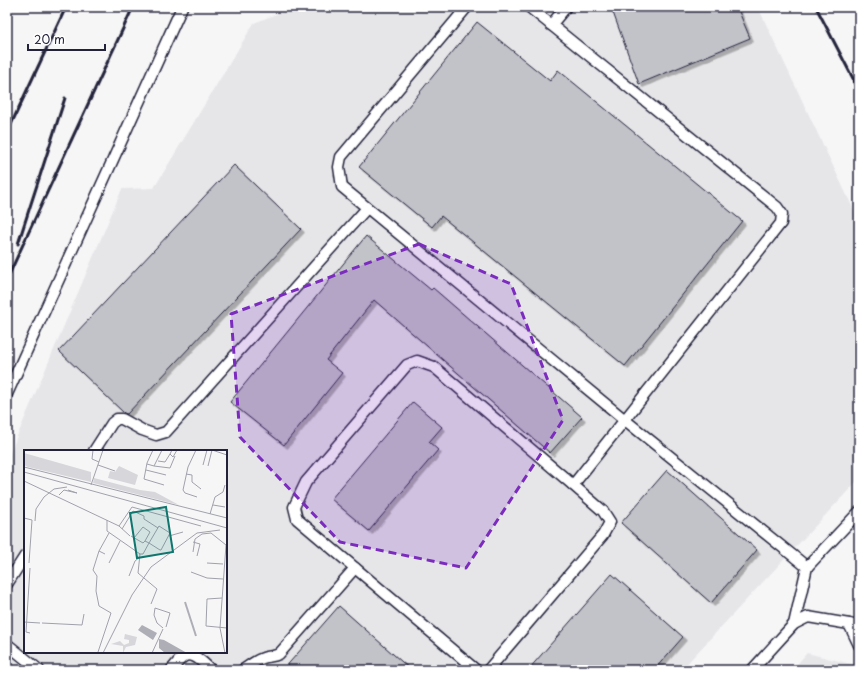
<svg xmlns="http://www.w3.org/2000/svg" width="866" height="677" font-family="'Playpen Sans',sans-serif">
	<defs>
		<filter id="shadow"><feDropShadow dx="3.5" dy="3.5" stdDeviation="0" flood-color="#0004"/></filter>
	</defs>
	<rect width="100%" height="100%" fill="#f6f6f7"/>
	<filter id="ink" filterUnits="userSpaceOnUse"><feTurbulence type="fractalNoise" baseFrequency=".025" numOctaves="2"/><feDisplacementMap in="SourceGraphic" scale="8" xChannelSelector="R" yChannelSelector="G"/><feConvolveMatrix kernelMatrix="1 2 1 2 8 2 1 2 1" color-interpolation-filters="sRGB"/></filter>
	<g filter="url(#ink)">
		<g fill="#e6e6e9" fill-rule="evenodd">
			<path d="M294 7H758L859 221V479L681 670H7V460L122 189 154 188 254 23ZM25 451H226V652H25Z"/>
			<polygon points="807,653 859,666 859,670 792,670"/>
		</g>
		<g fill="#c2c2c9" stroke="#22223b" filter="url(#shadow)">
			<polygon points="611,7 737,7 750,38 639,84"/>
			<polygon points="477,22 550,81 558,70 742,221 625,366 441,216 432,227 359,167"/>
			<polygon points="234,165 301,229 127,414 124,413 59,351"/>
			<polygon points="366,236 431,290 433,288 582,417 550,453 374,300 326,360 342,373 284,445 230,402"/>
			<polygon points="413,402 442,427 429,442 438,450 369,531 331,499"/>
			<polygon points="667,470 757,550 711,603 621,523"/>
			<polygon points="612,574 683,637 654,670 528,670"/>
			<polygon points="339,606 411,670 283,670"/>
		</g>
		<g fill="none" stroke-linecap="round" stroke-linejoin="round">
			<defs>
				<g id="service">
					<polyline points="467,7 341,157 339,167 342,187 625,420 807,567 794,624"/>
					<polyline points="551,25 566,7"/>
					<polyline points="7,394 182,7"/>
					<polyline points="94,451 112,423 117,419 122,419 142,430 156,435 166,432 367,208"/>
					<polyline points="807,567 859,512"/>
					<polyline points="7,584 25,556"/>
					<polyline points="849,624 859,645"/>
					<polyline points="7,644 39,670"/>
					<path d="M171 670C175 666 178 661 182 658 192 649 204 664 211 670"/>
					<path d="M243 670C249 666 256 660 263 658 269 656 273 657 279 654L355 568"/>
					<polyline points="476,670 297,519 294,507 306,482 407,365 417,361 434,367 573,485 781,223 782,214 777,207 529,7"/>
					<polyline points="488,670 603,535 610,522 603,511 573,485"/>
					<polyline points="752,670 794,624 808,617 849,624 859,626"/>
				</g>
			</defs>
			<use href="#service" stroke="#22223b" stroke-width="13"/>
			<use href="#service" stroke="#fff" stroke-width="10"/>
			<g stroke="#22223b" stroke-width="3">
				<polyline points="816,7 859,90"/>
				<polyline points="7,133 66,7"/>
				<polyline points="18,244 65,98"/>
				<polyline points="7,279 133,7"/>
			</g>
		</g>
	</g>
	<path fill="#7b2cbf" fill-opacity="0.2" stroke="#7b2cbf" stroke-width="3" stroke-dasharray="8 5" stroke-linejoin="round" d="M419 244 511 284 563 420 466 568 340 542 240 437 231 314Z"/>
	<g transform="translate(24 450)">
		<rect width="203" height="203" fill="#f6f6f7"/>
		<path d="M0 3 67 22V32L4 17 0 15ZM95 16 114 25 111 35 84 28 86 21 91 22ZM70 28 116 40 131 42 155 55 69 33ZM101 184 113 187 111 195 102 197 99 203V196L87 194 96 191 100 195 105 193V190L100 189Z" fill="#d7d7db"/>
		<path d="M118 175 133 183 129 190 114 180ZM135 189 140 190 163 203H141L135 198Z" fill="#aeaeb7"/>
		<path fill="none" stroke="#aeaeb7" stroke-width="2" d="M161 152 172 186"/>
		<path fill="none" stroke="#a1a1ac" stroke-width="1" d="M69 0 68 9 75 12M129 0 123 13 120 29 140 35M148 0 146 4 149 7 153 0M172 0 164 17 159 40 161 43 173 47M188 0 203 5M134 11 141 12 146 4M123 14 130 16 138 0M74 15 91 21M179 15 183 0M130 16 146 18 151 6M184 16 188 0M0 17 203 68M122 20 142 25M0 22 203 78M162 24 168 25V32L177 39M0 31 95 76 106 86M67 35 79 0M35 45 40 40 53 43 44 40M189 55 201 57M186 64 191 47 199 42 201 35M0 68 8 70 5 113M83 70V81L116 104 114 123 133 139 127 154M11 71 12 59 20 47 30 39 43 37M95 76 108 57 177 76M98 79 109 61 120 66V69L134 78M107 86 119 93 121 91M145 86 159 82M110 88 119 77 126 82 121 91 125 93 136 100H137L146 83 135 76 125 93 119 104H115M169 92 176 94 173 106M169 102 171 89 178 84 187 83 202 95M81 104 75 101 85 83M85 113 96 91M183 113 199 114M6 118 2 182 6 183M167 122 183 128 199 129M105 126 111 111 116 107M198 148 183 149 182 176 203 178M0 172 16 173M18 173 58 175 60 164M139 178 133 173 130 165 131 158 146 163 142 177M74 202 87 163 75 156 72 141 73 126 69 120 75 101M79 203 108 145 127 117 173 83 196 80M128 203 139 179M201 203 196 178 202 95"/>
		<path fill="#0f766e" fill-opacity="0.15" stroke="#0f766e" stroke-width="2" d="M142 57 149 102 113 108 106 63Z"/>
		<rect width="203" height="203" fill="none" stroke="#22223b" stroke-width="2"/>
	</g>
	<rect width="866" height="677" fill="none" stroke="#fff" stroke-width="24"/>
	<rect x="12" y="12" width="842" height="653" fill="none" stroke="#22223b" stroke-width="1.5" filter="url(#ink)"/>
	<path d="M28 44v6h77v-6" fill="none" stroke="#22223b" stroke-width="2"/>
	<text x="34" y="44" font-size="12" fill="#22223b" stroke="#ffffff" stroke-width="3" paint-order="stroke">20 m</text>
</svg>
